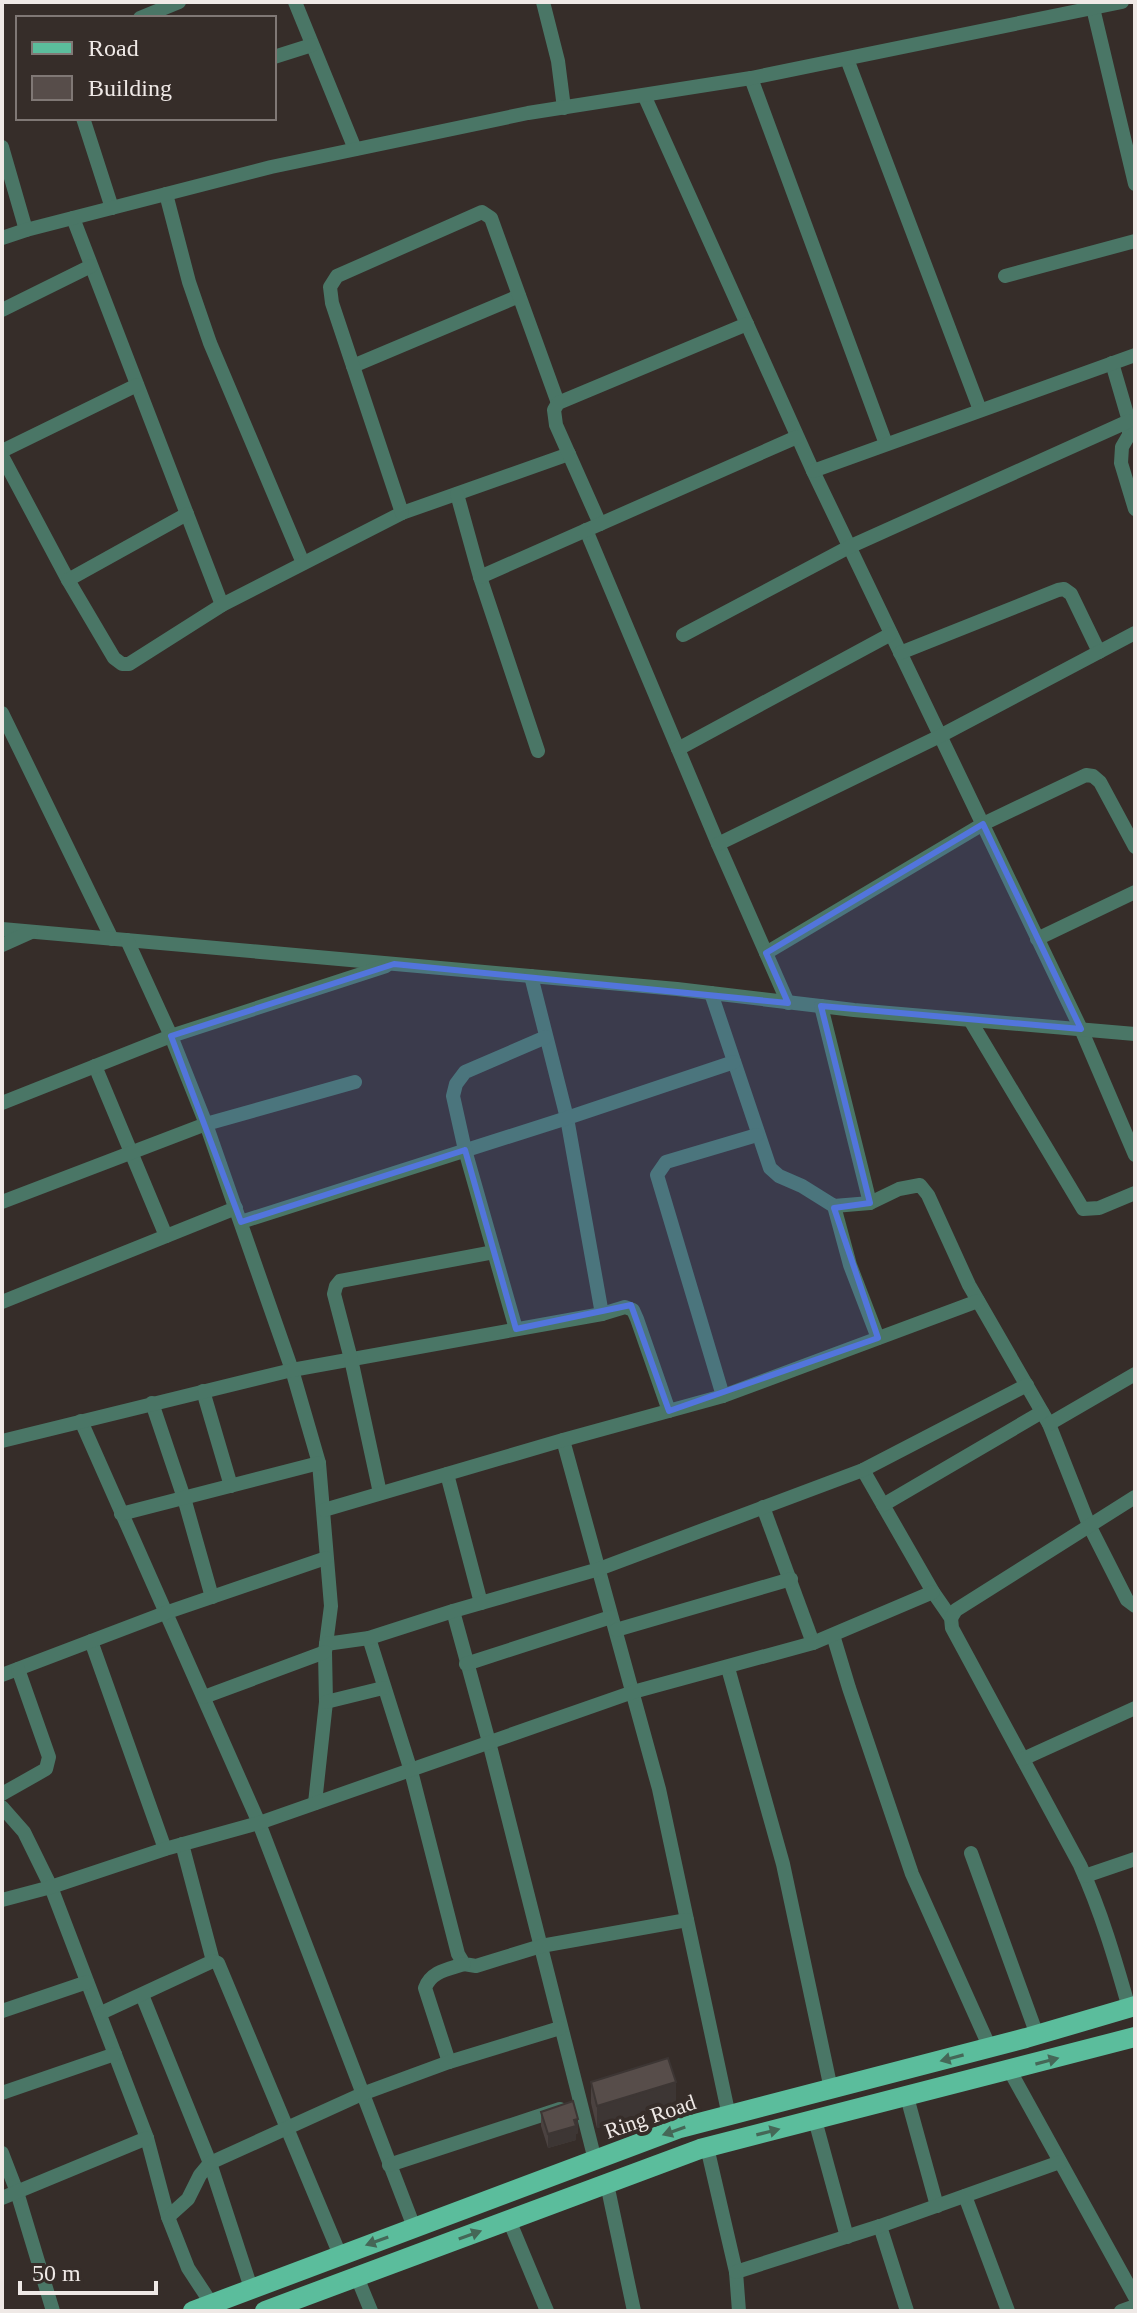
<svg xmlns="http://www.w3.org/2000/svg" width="1137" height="2313" font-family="'Times New Roman',serif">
	<rect width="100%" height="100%" fill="#362d29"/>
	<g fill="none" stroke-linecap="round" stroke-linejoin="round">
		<g stroke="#4a7666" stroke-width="14">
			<polyline points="295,2 355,149"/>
			<polyline points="543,2 558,61 564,108"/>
			<polyline points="1093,8 1135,184"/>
			<polyline points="140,18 179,2"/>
			<polyline points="274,57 312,45"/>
			<polyline points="847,59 980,410"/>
			<polyline points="751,78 886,444"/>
			<polyline points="644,95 813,471 1081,1029 1135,1155"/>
			<polyline points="83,118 112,208"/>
			<polyline points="2,147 26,230"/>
			<polyline points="166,194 189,282 210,343 303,563"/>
			<polyline points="73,218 222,605"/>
			<polyline points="2,238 26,230 271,167 528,113 751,78 1122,2"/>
			<polyline points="1005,276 1135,241"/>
			<polyline points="2,310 91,266"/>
			<polyline points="1112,363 1129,421 1129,435 1122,447 1121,463 1135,509"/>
			<polyline points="353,366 519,296"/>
			<polyline points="2,451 137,385"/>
			<polyline points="2,456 68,580 114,658 122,664 129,664 222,605 402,513 569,454"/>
			<polyline points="813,471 1135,355"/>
			<polyline points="457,494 480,577 538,751"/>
			<polyline points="402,513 332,303 330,287 337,276 482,212 491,218 558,403"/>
			<polyline points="600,524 556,425 554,410 558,403 747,324"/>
			<polyline points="586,530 718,844 788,1003"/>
			<polyline points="480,577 797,437"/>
			<polyline points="68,580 187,514"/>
			<polyline points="683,635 849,547 1129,421"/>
			<polyline points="900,653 1058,590 1064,589 1071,594 1099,652"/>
			<polyline points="2,713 112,939"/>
			<polyline points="678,749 891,634"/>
			<polyline points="718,844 940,736 1135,633"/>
			<polyline points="2,929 677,989 854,1010 1135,1034"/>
			<polyline points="1037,939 1135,892"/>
			<polyline points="127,940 171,1036 206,1124 292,1370 319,1463 331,1606 325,1652 326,1702 315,1803"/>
			<polyline points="2,945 31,932"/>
			<polyline points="766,953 983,824 1086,775 1093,776 1100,782 1135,847"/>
			<polyline points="531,976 567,1118 602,1314"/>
			<polyline points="711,993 770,1168 779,1176 802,1186 834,1206 870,1203 899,1189 920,1185 928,1195 969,1285 1049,1424 1089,1525 1127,1600 1135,1606"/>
			<polyline points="821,1006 870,1203"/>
			<polyline points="970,1020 1083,1209 1099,1208 1135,1193"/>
			<polyline points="95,1066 166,1236"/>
			<polyline points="2,1103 171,1036 386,966"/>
			<polyline points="2,1202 206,1124 355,1082"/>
			<polyline points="834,1206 850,1265 878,1338"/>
			<polyline points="241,1222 567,1118 734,1062"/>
			<polyline points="2,1302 236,1208"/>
			<polyline points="516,1329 465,1150 453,1096 456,1084 465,1072 546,1037"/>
			<polyline points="203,1391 231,1486"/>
			<polyline points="723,1396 657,1175 666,1162 757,1135"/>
			<polyline points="152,1403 184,1498 212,1597"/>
			<polyline points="81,1421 259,1823 414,2227"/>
			<polyline points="1049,1424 1135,1374"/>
			<polyline points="563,1440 659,1789 729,2116"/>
			<polyline points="2,1441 292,1370 602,1314 625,1307 633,1310 637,1319 669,1411"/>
			<path d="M863 1470 933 1592 951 1618 952 1628 1080 1865C1101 1911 1115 1959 1129 2008"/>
			<polyline points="447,1474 481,1603"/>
			<polyline points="380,1493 351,1359 334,1294 336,1286 340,1281 494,1252"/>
			<polyline points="883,1505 1042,1412"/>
			<polyline points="763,1507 813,1643"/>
			<polyline points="324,1510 563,1440 723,1396 978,1301"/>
			<polyline points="121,1514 319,1463"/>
			<polyline points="453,1611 489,1742 595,2160"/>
			<polyline points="951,1618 956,1610 1135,1497"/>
			<polyline points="616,1630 791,1579"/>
			<polyline points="833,1635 849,1688 912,1874 990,2048"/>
			<polyline points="369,1638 411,1771 458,1954 464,1964 476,1966 541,1946 687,1920"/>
			<polyline points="91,1641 165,1849"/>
			<polyline points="326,1644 369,1638 453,1611 599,1569 863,1470 1027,1385"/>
			<polyline points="466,1664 611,1617"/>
			<polyline points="728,1668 783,1864 831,2089"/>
			<polyline points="2,1675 165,1613 326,1558"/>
			<polyline points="204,1697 325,1652"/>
			<polyline points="326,1702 383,1688"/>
			<polyline points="1023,1759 1135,1708"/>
			<polyline points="2,1794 46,1769 49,1757 18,1669"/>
			<polyline points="2,1807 24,1832 51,1887 147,2138 168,2217 188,2268 211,2303"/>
			<polyline points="182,1844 213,1961"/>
			<polyline points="971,1853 1037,2035"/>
			<polyline points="1085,1876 1135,1859"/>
			<polyline points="2,1900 51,1887 165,1849 259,1823 633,1692 813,1643 933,1592"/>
			<polyline points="142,1995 210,2163 251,2288"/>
			<polyline points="2,2011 87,1982"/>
			<polyline points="101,2013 213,1961 218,1963 340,2255"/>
			<path d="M449 2062 425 1988C431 1971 449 1969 464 1964"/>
			<polyline points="1010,2071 1135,2297"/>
			<polyline points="2,2093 115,2054"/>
			<polyline points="907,2097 937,2206"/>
			<polyline points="815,2120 847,2237"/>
			<polyline points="707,2147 736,2272 739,2311"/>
			<polyline points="2,2153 17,2192 53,2311"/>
			<polyline points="389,2165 560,2109"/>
			<polyline points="607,2184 634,2311"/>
			<polyline points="965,2196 1008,2311"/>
			<polyline points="2,2198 147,2138"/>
			<polyline points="168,2217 188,2199 200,2175 210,2163 362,2094 449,2062 560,2028"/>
			<polyline points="509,2220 547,2311"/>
			<polyline points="880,2226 907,2311"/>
			<polyline points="736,2272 880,2226 1060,2162"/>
			<polyline points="357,2277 371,2311"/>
			<polyline points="1121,2311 1135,2306"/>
		</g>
		<g stroke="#5bbd9c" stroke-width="20">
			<polyline points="193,2311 680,2128 1026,2038 1135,2006"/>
			<polyline points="265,2311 700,2149 1135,2037"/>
		</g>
	</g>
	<g fill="#4b4240">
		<polygon points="591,2082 676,2104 597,2128 591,2103"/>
		<polygon points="541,2112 578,2133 576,2134 576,2140 548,2148 541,2126"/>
	</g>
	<g fill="#3d3634">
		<polygon points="676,2082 676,2104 597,2128 597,2106"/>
		<polygon points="578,2119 578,2133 576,2134 576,2140 548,2148 548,2134"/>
	</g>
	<g fill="#574d4a" stroke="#3d3634" stroke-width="2">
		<polygon points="668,2058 676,2082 597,2106 591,2082"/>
		<polygon points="573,2101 578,2119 574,2120 576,2126 548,2134 541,2112"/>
	</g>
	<defs><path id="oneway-solid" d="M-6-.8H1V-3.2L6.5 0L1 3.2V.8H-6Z" transform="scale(2)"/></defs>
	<g fill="#456757">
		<use href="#oneway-solid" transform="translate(952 2058) rotate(165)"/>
		<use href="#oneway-solid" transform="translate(1047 2061) rotate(-15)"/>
		<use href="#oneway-solid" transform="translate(674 2131) rotate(161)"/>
		<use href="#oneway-solid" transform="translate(768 2132) rotate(-14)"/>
		<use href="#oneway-solid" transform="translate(470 2235) rotate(-20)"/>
		<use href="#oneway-solid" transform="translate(377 2241) rotate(160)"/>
	</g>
	<path fill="#5275dc" fill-opacity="0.2" stroke="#5275dc" stroke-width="6" stroke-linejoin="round" d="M983 824 1081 1029 821 1006 870 1203 834 1208 878 1338 669 1411 631 1305 516 1329 465 1150 241 1222 171 1036 394 964 788 1003 766 953Z"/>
	<g text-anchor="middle" stroke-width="8" stroke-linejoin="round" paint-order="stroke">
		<g font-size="22" fill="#efe9e6" stroke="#362d29">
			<text transform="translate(650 2116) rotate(-19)" y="8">Ring Road</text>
		</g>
	</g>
	<rect width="1137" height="2313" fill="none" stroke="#efe9e6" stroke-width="8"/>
	<rect x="16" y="16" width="260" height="104" fill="#362d29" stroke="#807875" stroke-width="2"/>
	<rect x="32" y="42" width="40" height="12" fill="#5bbd9c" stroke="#807875" stroke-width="2"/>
	<text x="88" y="56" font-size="24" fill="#efe9e6">Road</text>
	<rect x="32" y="76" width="40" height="24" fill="#574d4a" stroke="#807875" stroke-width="2"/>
	<text x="88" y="96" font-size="24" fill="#efe9e6">Building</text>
	<path d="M20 2281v12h136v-12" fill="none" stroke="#efe9e6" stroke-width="4"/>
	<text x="32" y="2281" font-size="24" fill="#efe9e6" stroke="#362d29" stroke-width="6" paint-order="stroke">50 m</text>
</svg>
